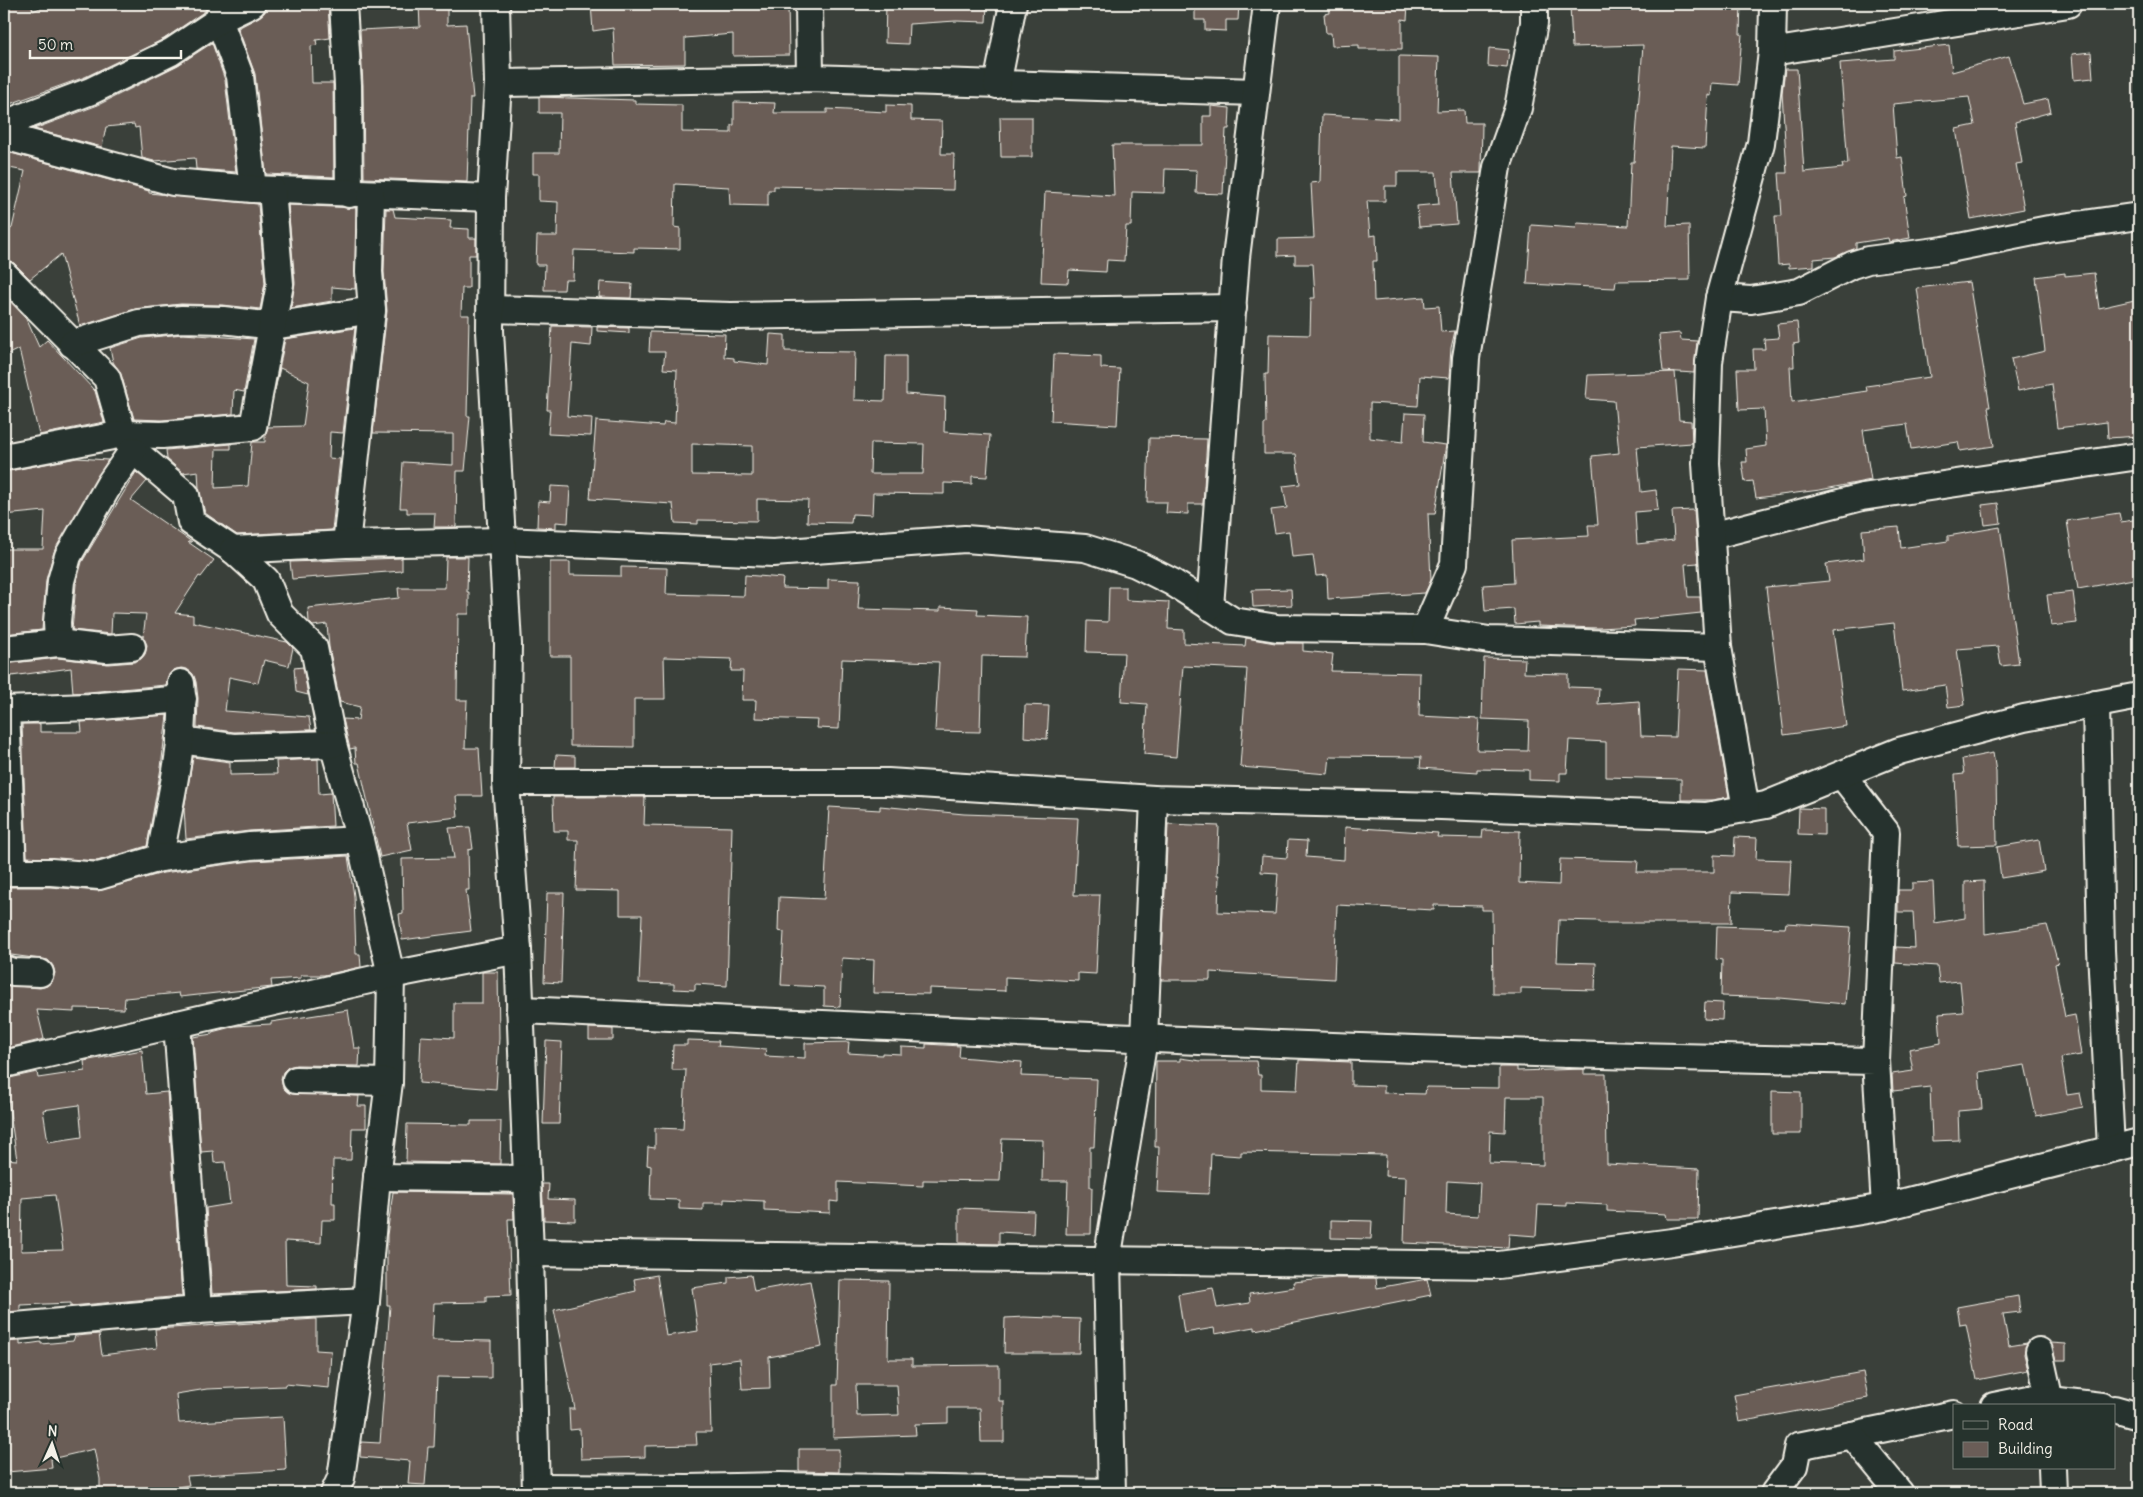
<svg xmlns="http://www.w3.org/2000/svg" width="2143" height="1497" font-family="Delius,sans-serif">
	<rect width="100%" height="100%" fill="#3a403a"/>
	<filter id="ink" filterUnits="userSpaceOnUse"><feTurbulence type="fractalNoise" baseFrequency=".02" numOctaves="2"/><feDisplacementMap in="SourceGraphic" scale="10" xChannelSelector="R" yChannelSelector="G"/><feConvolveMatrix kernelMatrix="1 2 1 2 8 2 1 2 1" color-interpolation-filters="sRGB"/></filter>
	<g filter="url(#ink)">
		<g fill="#6a5d57" stroke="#f4f1e8" fill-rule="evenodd">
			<polygon points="4,4 31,4 33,11 50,4 207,4 205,11 164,39 85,77 4,106"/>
			<polygon points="267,4 328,4 330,38 316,40 317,45 311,46 312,83 333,83 334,177 266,174 255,74 238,28 259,17 265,12"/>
			<polygon points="419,4 447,4 447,25 466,24 473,98 470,98 467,182 364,178 363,85 360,30 420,27"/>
			<polygon points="591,4 686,4 686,9 732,4 788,4 789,55 733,56 733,34 685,38 685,64 615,65 613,28 593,31"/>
			<polygon points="886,4 987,4 986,22 956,21 909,24 908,44 885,43"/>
			<polygon points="1195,4 1239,4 1238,20 1226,20 1226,31 1205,30 1205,20 1195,20"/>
			<polygon points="1329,4 1408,4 1407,20 1402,19 1402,49 1359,49 1359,45 1332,46 1331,33 1326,33 1324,14 1330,13"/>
			<polygon points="1570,4 1595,4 1595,7 1637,4 1741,4 1740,34 1742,34 1738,85 1712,83 1711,96 1708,95 1705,148 1671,146 1667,226 1689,225 1690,280 1616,281 1615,288 1527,284 1531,225 1576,228 1577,223 1628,226 1631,162 1634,162 1643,45 1572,47"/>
			<polygon points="212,43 225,80 236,172 196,169 195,158 154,161 142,158 139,127 135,128 134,124 106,127 102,147 34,129 98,105 178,65"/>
			<polygon points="1949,45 1952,72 2009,56 2023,104 2048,99 2051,112 2015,122 2022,163 2016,164 2024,209 1971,219 1956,129 1975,125 1969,97 1893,104 1897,158 1902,157 1907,196 1904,197 1910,238 1889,242 1888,238 1856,243 1856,248 1835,257 1814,259 1814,266 1789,268 1789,264 1778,265 1775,216 1782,216 1779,173 1787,173 1782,93 1785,69 1797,69 1804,172 1843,168 1842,164 1848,164 1840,63 1894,59 1894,51"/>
			<polygon points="1489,48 1509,50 1507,68 1488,66"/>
			<polygon points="2091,52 2093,78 2074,80 2072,54"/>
			<polygon points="1399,56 1439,57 1437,111 1464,110 1465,123 1482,123 1481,173 1453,173 1457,224 1419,227 1417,206 1439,204 1436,172 1397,172 1397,186 1385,186 1385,201 1367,201 1370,236 1376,235 1377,261 1373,261 1374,301 1424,297 1425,307 1439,306 1441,332 1455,331 1451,348 1449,378 1420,376 1418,406 1370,403 1370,438 1403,442 1405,413 1424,414 1423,442 1446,445 1435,514 1428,514 1431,580 1425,593 1328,599 1327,575 1316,576 1313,555 1292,557 1289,531 1275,533 1271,510 1287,508 1283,486 1300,484 1296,454 1264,454 1264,424 1266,424 1265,374 1268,374 1269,334 1310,335 1311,298 1315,298 1313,264 1295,264 1295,255 1278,256 1278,239 1314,238 1311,183 1320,182 1322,115 1399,119"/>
			<polygon points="539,97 635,100 635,104 682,105 682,132 731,133 731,125 734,125 734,102 775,103 774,113 827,113 827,109 886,112 886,105 911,106 911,120 942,121 941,154 954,154 953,190 774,186 774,190 768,190 768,206 730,205 729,187 675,184 674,227 680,228 680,249 634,248 634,252 574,250 573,280 565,280 564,290 544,290 545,265 536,265 537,236 557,236 558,202 539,201 539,174 533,174 533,153 559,153 560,113 539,113"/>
			<polygon points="1211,106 1230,108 1229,129 1226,129 1223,194 1196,193 1197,170 1165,169 1164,193 1132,192 1131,226 1126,226 1124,261 1107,260 1106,272 1069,270 1068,283 1041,282 1045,192 1114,196 1112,145 1203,145 1203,116 1211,116"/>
			<polygon points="1000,117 1032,117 1032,157 1001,157"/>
			<polygon points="4,151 149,191 149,193 258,204 265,283 260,309 223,305 181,304 135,309 80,326 61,254 30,279 14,263 4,259 4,234 12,228 25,171 4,167"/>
			<polygon points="288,205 356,208 355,289 332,287 332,301 291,308 295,283"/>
			<polygon points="386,209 393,209 395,217 451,220 450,228 469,229 469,238 476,238 476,255 469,255 469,288 462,288 461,315 469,315 467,416 470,416 465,471 457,471 456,527 434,527 435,513 407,513 407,508 400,508 403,462 453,465 453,434 373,433 387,311 384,272"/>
			<polygon points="2065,273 2065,276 2094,273 2099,308 2139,299 2139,436 2108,438 2107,422 2057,428 2052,384 2018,391 2011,359 2045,351 2036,277"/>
			<polygon points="600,282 632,284 631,298 599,297"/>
			<polygon points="1969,282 1990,407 1988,407 1994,446 1960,451 1958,442 1911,449 1907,424 1863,430 1871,480 1820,490 1756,498 1753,481 1745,482 1742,462 1747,462 1746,449 1766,446 1764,409 1739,410 1737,369 1754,369 1753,349 1765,349 1764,339 1779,338 1777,324 1797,322 1799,343 1793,344 1794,367 1790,367 1792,402 1867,391 1866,386 1930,377 1917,288"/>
			<polygon points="4,295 26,318 39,347 47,340 95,391 104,422 39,435 19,349 4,356"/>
			<polygon points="552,326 592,327 591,346 572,344 567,416 592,418 591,436 548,434 550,410 547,410"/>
			<polygon points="597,327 629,328 629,333 597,331"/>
			<polygon points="355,328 343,433 330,432 329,458 340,459 332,530 237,535 205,513 199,489 198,471 183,473 167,459 166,450 231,444 231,449 216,449 215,488 248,486 252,442 265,442 265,435 268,427 303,426 309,382 280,368 275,390 285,339"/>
			<path d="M650 332 725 334 724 357 734 358V361L768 365 770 334 785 335V351L855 352 854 400 885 401 886 356H906V394L945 397 944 432 990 435 987 477 972 476V484L944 483V494L873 493 872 515 852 514 851 523 807 522 808 500 757 499V521L698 520V524L675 523 673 504 590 499 596 421 663 426 664 422 675 423 677 370 663 369 665 352H649ZM871 443 924 444 923 474H870ZM692 444 752 446V476L692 475Z"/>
			<polygon points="1680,333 1681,340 1697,341 1694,373 1663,371 1659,335"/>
			<polygon points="183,334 254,339 244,392 234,390 233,414 162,420 134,419 121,374 113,362 110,348 142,338"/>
			<polygon points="1054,354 1101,356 1101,368 1120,369 1117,425 1051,421"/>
			<polygon points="1675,372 1679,420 1691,421 1692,443 1637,447 1641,492 1656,490 1658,510 1635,512 1637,544 1674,540 1672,511 1694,510 1698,563 1685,564 1688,597 1700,597 1701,613 1634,620 1635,626 1598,628 1538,626 1538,622 1515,624 1514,609 1485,611 1483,585 1514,583 1512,540 1589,536 1588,525 1598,525 1592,456 1619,453 1614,401 1586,399 1588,375"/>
			<polygon points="1149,438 1207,439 1203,504 1188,504 1188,514 1166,513 1167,502 1147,502"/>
			<polygon points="77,458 108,460 54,552 46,580 42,630 4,634 4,549 43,549 45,511 4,515 4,472"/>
			<polygon points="136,472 147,481 131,500 192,542 188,542 214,560 201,577 199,576 175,613 193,615 193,622 287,642 293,648 289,666 264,660 258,683 229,677 225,711 309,717 311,730 234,732 197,727 198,698 196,682 193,674 187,669 181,668 173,670 168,676 166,685 88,692 73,693 71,668 4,677 4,664 58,658 108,664 134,662 141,659 145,654 147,645 143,637 146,614 112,613 111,634 72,630 76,584 82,562"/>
			<polygon points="551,486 570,487 568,523 556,522 556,528 537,527 538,501 550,502"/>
			<polygon points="1998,503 2001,523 1985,525 1982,505"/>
			<polygon points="2119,513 2121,522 2139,519 2139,578 2078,589 2067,521"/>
			<polygon points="1899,527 1901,548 1948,541 1948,536 2000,527 2019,664 2001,666 1998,646 1957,649 1965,705 1948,707 1945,685 1902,691 1894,623 1833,630 1846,726 1784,735 1766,587 1829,581 1826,564 1864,559 1862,530"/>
			<polygon points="446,557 468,557 467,592 469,592 469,614 458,614 457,700 467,700 465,748 479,748 482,796 456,796 458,817 407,823 412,850 380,857 359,763 356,763 355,748 350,749 343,719 358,720 360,707 340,702 329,647 327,624 313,626 309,622 308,608 399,598 398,588 445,588"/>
			<polygon points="402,558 402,571 292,579 290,562"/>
			<polygon points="550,562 570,562 570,575 621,576 621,567 667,568 666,594 744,596 745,575 783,578 782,588 828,589 828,579 860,580 858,609 940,611 940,607 978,609 977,615 1027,617 1025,657 982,656 980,732 935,731 939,662 842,659 839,729 817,728 818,720 755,718 756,700 742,700 743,671 731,671 732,659 664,657 665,699 634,699 634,747 570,746 570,656 550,656"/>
			<polygon points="1109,587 1126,587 1126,600 1169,602 1168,629 1184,630 1184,643 1245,646 1246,638 1275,643 1303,643 1303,651 1333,654 1331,671 1420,673 1419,716 1479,719 1477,750 1528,751 1529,721 1482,719 1484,658 1525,659 1524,673 1568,674 1568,687 1599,688 1598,704 1639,701 1641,736 1675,737 1678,669 1707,670 1729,797 1713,800 1681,800 1681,779 1606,777 1606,742 1569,740 1567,773 1560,773 1560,781 1529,780 1529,770 1477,769 1477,772 1420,768 1421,757 1330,756 1328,774 1240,767 1247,669 1183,666 1176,757 1144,754 1147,704 1121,702 1124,653 1086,652 1087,621 1108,622"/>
			<polygon points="1291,589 1292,605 1253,607 1252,590"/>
			<polygon points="2073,592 2077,623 2051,626 2047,595"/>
			<polygon points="303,667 308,695 296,692 294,668"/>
			<polygon points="1025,705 1049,706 1047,739 1024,737"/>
			<polygon points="167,715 161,768 147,846 97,861 27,857 22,724 40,724 40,732 82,732 81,722"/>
			<polygon points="1993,753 1996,772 1997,845 1958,846 1955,775 1964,774 1962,759"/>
			<polygon points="556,755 575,756 575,767 555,767"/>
			<polygon points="193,757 230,762 230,775 277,774 276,761 318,759 319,794 331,793 333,826 249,831 186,839 184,809"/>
			<polygon points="553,797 645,797 644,825 732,827 727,986 695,984 695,990 674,989 674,984 639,983 642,915 620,915 620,891 576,890 578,840 568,840 568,831 554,831"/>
			<polygon points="880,806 964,814 1078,818 1074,895 1100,895 1096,974 1078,973 1078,981 1005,977 1005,991 929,988 929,994 873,993 874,960 842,958 840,1007 824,1006 824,987 781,985 784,932 778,931 779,897 824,899 829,807 880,810"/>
			<polygon points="1799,808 1824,809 1824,835 1798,834"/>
			<polygon points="1168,824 1219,826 1217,875 1219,875 1218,912 1275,914 1278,873 1261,872 1262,856 1287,858 1288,840 1307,841 1306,857 1344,860 1345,827 1438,833 1437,837 1482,838 1483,830 1520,831 1519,883 1559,885 1560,859 1638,861 1637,872 1714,872 1714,855 1734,856 1735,837 1757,838 1756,859 1791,860 1789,894 1732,892 1731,923 1599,923 1599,921 1559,920 1557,962 1596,963 1595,990 1521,988 1521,994 1493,994 1492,910 1482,910 1482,906 1434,905 1434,910 1337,905 1334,979 1210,972 1210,980 1161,980"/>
			<polygon points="470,827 473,849 468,850 469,890 466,890 471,931 402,940 399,914 403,913 402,859 454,858 449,828"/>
			<polygon points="2039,840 2044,871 2001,878 1997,847"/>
			<polygon points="348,856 354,896 356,954 360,954 361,967 324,975 301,975 301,978 271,980 272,987 180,997 179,993 125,998 124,1009 74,1008 74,1012 37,1010 44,1039 4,1049 4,985 40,988 47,986 52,981 55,973 53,966 48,960 4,954 5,887 50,887 98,891 163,873 251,861"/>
			<polygon points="1984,881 1985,934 2047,925 2058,963 2055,964 2065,1017 2075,1015 2081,1055 2061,1058 2067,1095 2080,1093 2083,1107 2036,1116 2025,1065 1979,1072 1982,1109 1958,1111 1959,1140 1932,1141 1930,1087 1893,1091 1892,1074 1913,1071 1909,1049 1941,1043 1939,1014 1963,1012 1960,981 1939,983 1937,966 1895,963 1896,947 1915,948 1913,912 1898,912 1898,890 1912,890 1912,883 1933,882 1935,923 1965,918 1965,882"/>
			<polygon points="547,893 564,893 561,983 544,982"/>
			<polygon points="1786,923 1851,927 1845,1004 1779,998 1721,996 1722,960 1716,959 1717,926 1785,928"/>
			<polygon points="482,972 498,972 499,1038 496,1089 419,1083 421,1036 454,1038 454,1003 482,1003"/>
			<polygon points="1705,1002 1723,1003 1722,1020 1704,1019"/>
			<polygon points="348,1010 354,1048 360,1048 359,1066 296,1065 288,1067 283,1072 281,1079 283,1088 289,1093 359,1096 358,1106 366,1106 366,1128 352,1128 351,1160 333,1160 332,1203 335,1203 335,1220 322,1220 321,1243 285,1241 286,1285 317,1286 317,1289 212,1294 206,1208 230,1204 225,1162 214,1163 213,1151 201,1152 193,1037 212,1034 212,1032 235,1026 271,1024 271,1022"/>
			<polygon points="589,1028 613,1029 613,1040 589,1040"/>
			<polygon points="687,1040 719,1041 718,1046 766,1049 765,1056 805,1058 805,1043 849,1042 848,1053 882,1055 882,1053 901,1054 901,1047 926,1048 926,1044 960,1046 959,1057 1022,1062 1021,1076 1097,1079 1094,1147 1090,1147 1090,1187 1092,1187 1091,1234 1066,1234 1068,1181 1042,1181 1043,1140 1002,1139 1000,1181 923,1180 923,1186 838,1182 838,1202 830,1201 830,1213 764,1210 764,1201 724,1199 724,1203 703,1203 703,1210 679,1209 679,1200 650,1199 651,1166 647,1165 648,1147 655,1148 655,1128 683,1129 686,1070 672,1070 673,1045 687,1045"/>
			<polygon points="546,1041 562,1042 559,1124 543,1124"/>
			<path d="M142 1050 146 1094 167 1092 182 1296 71 1306V1303L20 1305V1311L4 1312V1159L17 1160 5 1079 37 1072 38 1078 85 1071 84 1061ZM79 1105 82 1137 48 1142 43 1110ZM55 1195 63 1250 21 1251 22 1198Z"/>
			<path d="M1180 1058 1201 1061H1256L1258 1075H1261V1089L1297 1090 1299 1060 1351 1062V1085L1384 1086V1093L1425 1094 1426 1087 1499 1088V1067H1517V1071L1584 1069V1074H1606L1607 1164 1699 1169 1698 1219H1667L1666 1214 1607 1211V1205L1567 1203V1206L1538 1205 1536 1236 1509 1234 1508 1248 1404 1243 1406 1177 1385 1176 1386 1155 1241 1152V1156L1211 1154 1209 1194 1157 1192 1159 1147H1155L1156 1061H1180ZM1506 1097H1543V1165L1489 1163 1490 1131 1505 1132ZM1447 1181 1480 1183 1478 1216 1446 1214Z"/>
			<polygon points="1772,1091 1801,1092 1801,1134 1772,1134"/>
			<polygon points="471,1121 501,1121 500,1164 406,1162 407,1124 471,1125"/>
			<polygon points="542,1184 549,1184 548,1199 575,1200 575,1221 544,1220"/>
			<polygon points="393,1192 513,1194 514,1219 508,1219 511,1295 486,1296 486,1302 434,1303 432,1340 491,1341 491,1378 437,1377 434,1447 428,1447 425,1485 408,1484 410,1461 360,1457 361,1442 380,1443 390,1305 387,1305 387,1235"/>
			<polygon points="959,1208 1034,1211 1033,1234 999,1232 999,1244 959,1243"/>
			<polygon points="1331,1220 1372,1221 1371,1239 1331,1238"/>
			<polygon points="657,1275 666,1336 698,1331 692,1288 728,1283 728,1277 751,1275 754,1291 810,1281 822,1347 769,1357 770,1388 742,1389 740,1359 709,1363 711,1432 696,1432 697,1445 645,1446 645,1457 581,1459 580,1429 570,1430 569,1409 575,1409 554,1310 636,1291 634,1279"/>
			<polygon points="1336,1278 1376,1278 1377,1288 1427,1279 1431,1295 1255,1330 1255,1327 1215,1334 1214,1328 1184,1333 1178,1294 1213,1288 1217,1308 1250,1303 1249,1294 1294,1287 1293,1282"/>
			<path d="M840 1280 889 1281 888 1359H912V1366L999 1365V1401H1004V1442H981L980 1408H948V1423L915 1424 916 1435 833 1438V1385H837ZM856 1385H897L899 1415 857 1416Z"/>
			<polygon points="2018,1296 2020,1312 2003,1314 2009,1346 2027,1343 2024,1354 2028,1370 1977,1380 1966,1324 1960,1325 1957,1307"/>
			<polygon points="1024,1317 1080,1319 1079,1353 1004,1353 1005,1318"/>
			<polygon points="316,1319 316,1350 331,1351 329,1388 285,1384 285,1386 207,1389 176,1394 179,1423 283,1417 286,1470 187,1476 189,1485 142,1493 100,1493 100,1479 94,1449 51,1459 52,1468 7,1472 6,1467 4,1467 4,1342 20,1341 20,1345 41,1342 41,1344 73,1341 75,1336 99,1334 102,1355 157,1348 155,1329"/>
			<polygon points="2051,1343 2066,1344 2066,1360 2056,1360"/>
			<polygon points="1863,1372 1868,1398 1739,1422 1734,1395"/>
			<polygon points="799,1449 839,1449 839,1472 799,1471"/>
		</g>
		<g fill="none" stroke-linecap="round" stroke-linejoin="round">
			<defs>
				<g id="minor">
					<polyline points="222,4 219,20 240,76 253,189"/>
					<polyline points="343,4 348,85 349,194"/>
					<polyline points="809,4 810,78"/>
					<polyline points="1772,52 2068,4"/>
					<polyline points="498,83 810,78 1256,92"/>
					<polyline points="997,85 1013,4"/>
					<polyline points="4,124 91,91 171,52 219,20 252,4"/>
					<polyline points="4,136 173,182 253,189 491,198"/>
					<polyline points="4,274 107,378 123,434 133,450 186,495 191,522 233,550 266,580 280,614 314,648 333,744 360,840 391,975 389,1082 377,1177 366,1301 341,1478 334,1493"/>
					<polyline points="1719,298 1751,300 1799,292 1852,265 1868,260 1944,250 2049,229 2139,216"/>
					<polyline points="491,309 731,316 1233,308"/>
					<polyline points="72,344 139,323 182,319 223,320 273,326 372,310"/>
					<polyline points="4,457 123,434 162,435 253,427 280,284 272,190"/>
					<polyline points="1711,536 1862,497 2139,456"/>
					<polyline points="346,544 372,310 369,272 371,195"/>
					<polyline points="233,550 346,544 504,541 773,553 965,539 1085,548 1136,564 1172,582 1233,621 1277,628 1425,630 1489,640 1718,647"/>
					<polyline points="1210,607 1236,258 1267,4"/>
					<polyline points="1425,630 1454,564 1466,358 1497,167 1518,108 1534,23 1534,4"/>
					<polyline points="58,643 57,622 61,581 68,556 110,483 133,450"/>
					<polyline points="4,649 58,643 107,649 132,647"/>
					<polyline points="2096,704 2101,950 2111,1148"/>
					<polyline points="4,710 89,707 183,699"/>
					<polyline points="6,710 13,872"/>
					<polyline points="180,740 233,747 333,744"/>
					<polyline points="1842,775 1886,832 1876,1061"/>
					<polyline points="506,782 888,782 1154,799 1441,806 1706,816 1766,805 1899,751 2024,718 2139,696"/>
					<polyline points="1746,809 1718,647 1706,463 1709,362 1719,298 1761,143 1772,52 1773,4"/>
					<path d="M160 858C169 801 187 741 181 683"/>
					<polyline points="4,872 51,872 99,876 160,858 250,846 360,840"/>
					<polyline points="518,950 530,1253 536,1493"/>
					<polyline points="4,969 13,972 40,973"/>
					<path d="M520 1010C972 1031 1424 1054 1876 1061L1885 1207"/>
					<polyline points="177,1024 198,1310"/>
					<polyline points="4,1064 391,975 518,950 506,782 508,644 490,331 491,198 498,83 496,4"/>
					<polyline points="296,1080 389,1082"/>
					<polyline points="377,1177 526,1179"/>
					<polyline points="530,1253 1499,1265 1672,1242 1885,1207 2139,1142"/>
					<polyline points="4,1327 198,1310 366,1301"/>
					<polyline points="2039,1351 2051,1406"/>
					<polyline points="1994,1406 2034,1398 2101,1406"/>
					<polyline points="2114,1409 2139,1416"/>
					<polyline points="1852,1435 1954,1414"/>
					<polyline points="2052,1468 2053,1493"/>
					<polyline points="536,1487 688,1488 780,1486 1112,1492"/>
					<polyline points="1112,1493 1107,1260 1144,1039 1154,799"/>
					<polyline points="1774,1493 1794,1466 1798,1446 1852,1435 1900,1493"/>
				</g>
			</defs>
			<use href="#minor" stroke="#f4f1e8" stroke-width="30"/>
			<use href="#minor" stroke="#26332d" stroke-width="26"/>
		</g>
	</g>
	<rect width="2143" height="1497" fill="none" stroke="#26332d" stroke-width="20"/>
	<rect x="10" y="10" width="2123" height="1477" fill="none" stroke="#f4f1e8" stroke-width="2" filter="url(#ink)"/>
	<rect x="1953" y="1404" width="162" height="65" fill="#26332d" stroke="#787f78"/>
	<rect x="1963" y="1421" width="25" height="8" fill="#26332d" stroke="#787f78"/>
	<text x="1998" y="1430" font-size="15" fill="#f4f1e8">Road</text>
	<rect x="1963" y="1442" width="25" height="15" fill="#6a5d57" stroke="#787f78"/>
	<text x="1998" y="1454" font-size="15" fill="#f4f1e8">Building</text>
	<g transform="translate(52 1444) rotate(3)" stroke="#26332d" stroke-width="4" paint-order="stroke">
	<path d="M0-4L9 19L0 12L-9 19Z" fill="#f4f1e8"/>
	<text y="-8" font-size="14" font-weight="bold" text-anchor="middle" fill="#f4f1e8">N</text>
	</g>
	<path d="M30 50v8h151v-8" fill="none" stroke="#f4f1e8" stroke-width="2.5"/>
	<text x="38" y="50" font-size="15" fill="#f4f1e8" stroke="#26332d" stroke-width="4" paint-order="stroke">50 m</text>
</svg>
